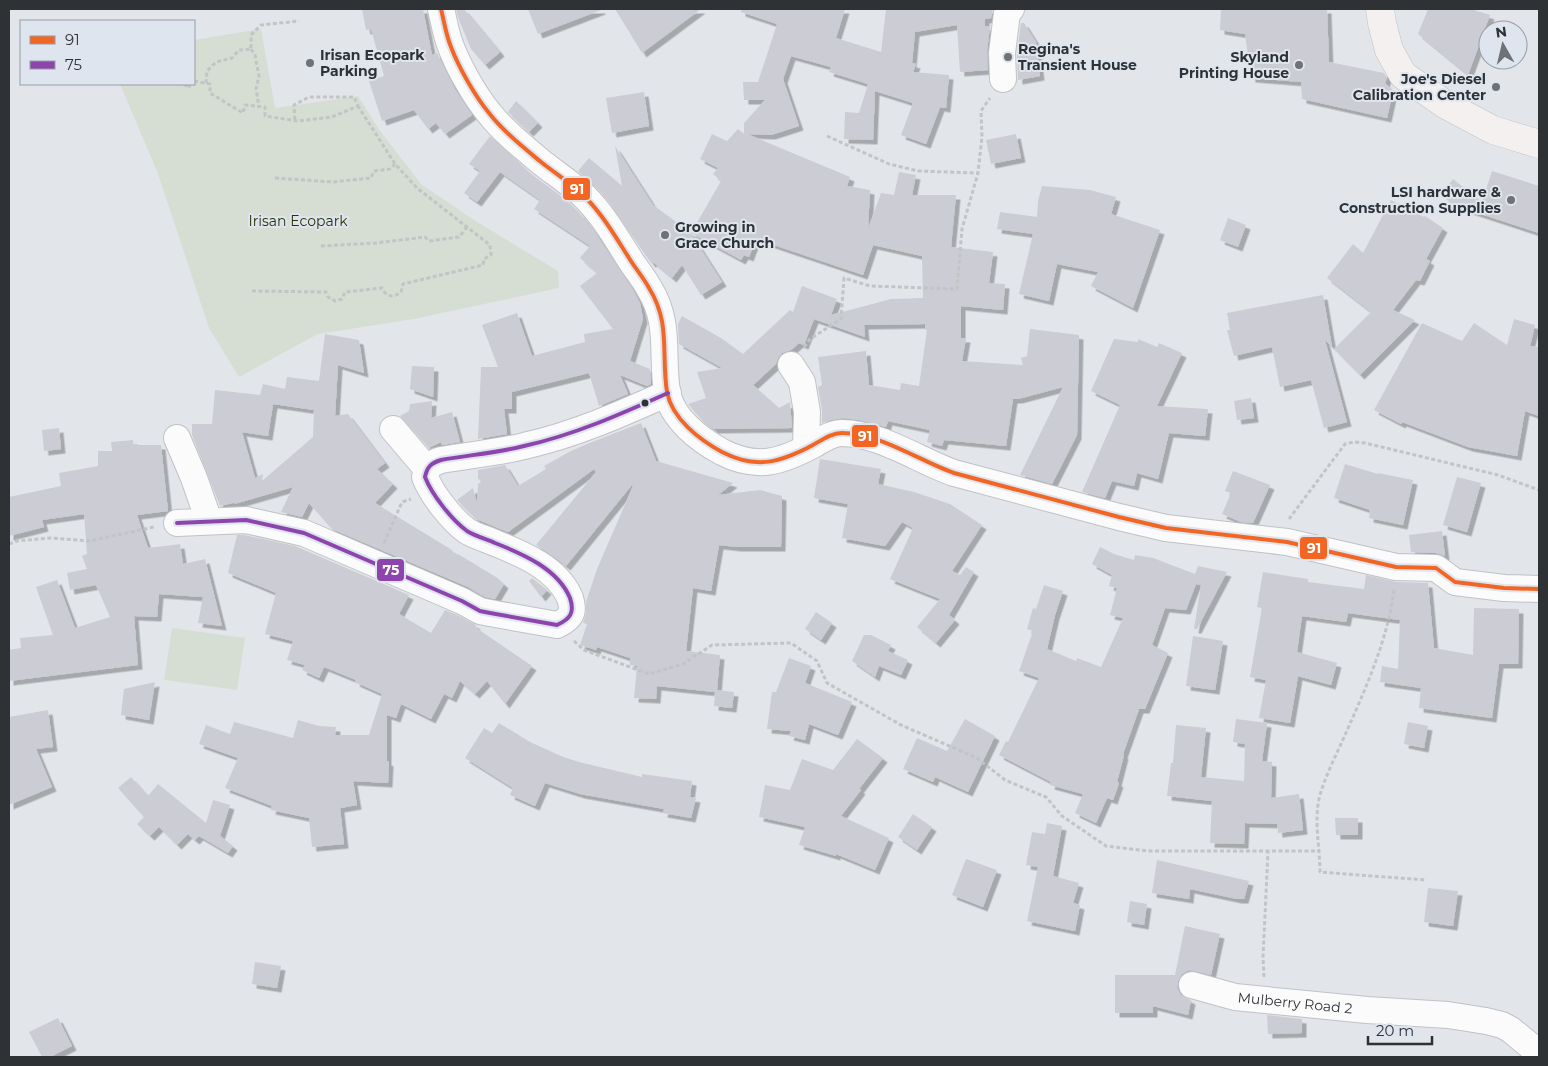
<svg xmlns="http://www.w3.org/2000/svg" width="1548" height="1066" font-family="Montserrat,sans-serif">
	<defs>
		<filter id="shadow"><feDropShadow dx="4.5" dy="4.5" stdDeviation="0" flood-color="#0004"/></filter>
	</defs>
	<rect width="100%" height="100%" fill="#e2e6eb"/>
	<g fill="#d6ded3">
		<polygon points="261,29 275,108 358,96 378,128 421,184 474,220 558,271 559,288 414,319 318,334 239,377 209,328 158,174 120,84 194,84 194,40"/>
		<polygon points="172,628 245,638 237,690 164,680"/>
	</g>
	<g fill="#ccccd4" fill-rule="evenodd" filter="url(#shadow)">
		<polygon points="362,9 423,9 432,55 437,53 455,89 472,115 445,134 436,123 428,129 414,110 382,121 369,81 384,76 371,29 366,30"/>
		<polygon points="456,9 464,9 500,52 485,65 471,49 459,20"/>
		<polygon points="528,9 601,9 601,10 538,34"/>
		<polygon points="615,9 701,9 642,53"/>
		<polygon points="741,9 845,9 836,38 881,52 886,9 993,9 991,18 985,19 985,26 990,26 987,51 988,70 960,72 957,25 915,32 912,63 916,64 913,72 949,75 946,108 940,107 926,144 901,135 913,103 875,91 873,140 844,139 845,112 859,113 868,84 829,72 831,67 791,56 783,79 799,126 771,135 747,134 850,177 847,186 870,190 868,229 881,193 894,195 899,172 916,175 912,195 956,195 951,247 993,252 989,283 1005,284 1003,310 961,306 961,338 966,338 962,361 1023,365 1021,358 1027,356 1030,329 1079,335 1077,435 1052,484 1020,475 1063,387 1018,399 1013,399 1006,446 944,440 942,446 927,442 930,430 888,421 886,427 859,420 843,418 831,420 822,423 822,410 818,387 822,385 818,357 866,351 869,385 900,390 901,383 919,386 927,330 925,330 925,324 864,325 865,337 814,319 804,345 799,343 791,350 782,353 778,358 776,364 753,385 779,408 790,402 792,428 714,429 699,417 688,404 706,398 697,372 722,368 679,344 678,324 682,316 721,338 743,354 790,310 793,312 802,286 837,299 831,315 891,299 923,298 922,256 873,245 863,275 756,239 749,257 744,255 741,260 691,233 721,181 713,174 718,168 700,159 712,134 727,141 738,129 744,134 744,123 765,100 744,100 743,82 758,82 777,24 741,12"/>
		<polygon points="1221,9 1327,9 1329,62 1384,73 1387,78 1385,83 1393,91 1387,118 1302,99 1301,82 1251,78 1245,34 1220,30"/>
		<polygon points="1428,9 1470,9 1490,15 1468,75 1418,34"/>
		<polygon points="1021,23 1024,23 1036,42 1040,76 1018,80 1017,54"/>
		<polygon points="644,92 649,126 612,133 606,98"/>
		<polygon points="516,101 538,123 529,132 508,112"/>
		<polygon points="1016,134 1021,158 991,164 986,140"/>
		<polygon points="490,136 531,174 565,199 580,214 596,234 632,288 640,303 643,319 630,361 650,369 651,384 647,386 620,375 628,394 599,406 589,373 512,392 512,409 504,409 507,434 478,439 481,367 498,367 482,325 517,313 532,356 585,342 584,334 613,329 580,286 597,273 580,258 590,246 534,209 540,200 500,172 477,202 464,193 480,171 469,164"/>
		<polygon points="615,146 653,205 690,232 722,282 701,295 682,265 672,278 653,262 651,263 609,202 595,186 578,171 589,158 622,186"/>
		<polygon points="1492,171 1539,186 1539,233 1453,205 1442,194 1453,179 1482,202"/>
		<polygon points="1042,186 1090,190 1116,197 1111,214 1160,230 1133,308 1091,286 1098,272 1057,264 1049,301 1019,294 1033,234 997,229 1000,212 1037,217 1038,201"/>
		<polygon points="1391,200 1424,217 1425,216 1443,228 1426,259 1430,261 1420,281 1416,280 1393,310 1415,320 1360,375 1334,349 1371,312 1327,278 1353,244 1363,253"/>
		<polygon points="1228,218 1246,225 1238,247 1220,240"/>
		<polygon points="1323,295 1332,347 1325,340 1347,422 1324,428 1311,380 1280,387 1272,347 1234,356 1227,330 1230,330 1227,313"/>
		<polygon points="1514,319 1535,325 1530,346 1539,347 1539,416 1525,411 1517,456 1468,447 1402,422 1401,424 1374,410 1422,323 1462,341 1474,323 1507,345"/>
		<path d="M325 334 359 340 364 373 338 365 335 416 348 414 385 463 377 469 393 484 375 503 452 550 455 555 458 554 496 577 504 584 495 599 485 597 468 587 332 529 309 503 302 517 281 512 293 487 234 504 237 502 220 506 192 435V424H212L215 390 260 395 263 384 285 389 287 377 319 381ZM273 404 314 410 313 437 262 481 263 474 255 478 242 432 268 436Z"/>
		<polygon points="1114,339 1138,342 1138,339 1157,347 1159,343 1182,353 1157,406 1208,409 1205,436 1169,433 1158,479 1137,473 1134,486 1112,481 1105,498 1082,492 1120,405 1091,391"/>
		<polygon points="412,366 434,367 433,397 410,389"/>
		<polygon points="1251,398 1254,418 1237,420 1234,401"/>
		<polygon points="432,401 431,418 452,412 460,442 442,445 441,442 429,448 400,416 409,411 410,404"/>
		<polygon points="641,423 656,461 733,483 718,495 760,490 782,496 781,547 737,547 719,545 711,591 693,588 686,651 720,655 717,690 734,692 732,708 714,706 715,692 657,686 656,699 634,698 637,666 630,665 630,658 597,647 596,650 580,645 587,624 583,623 586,613 586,602 597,569 633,486 631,486 566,566 557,559 536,545 596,472 594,469 508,532 476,519 457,500 473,488 477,503 478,484 481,482 478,478 478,470 505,465 518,486 546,469 544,466 569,452 587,444"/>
		<polygon points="59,428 61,449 44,451 42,430"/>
		<polygon points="133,440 133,445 161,445 168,511 137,515 148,548 180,544 183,564 205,559 222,626 198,623 203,597 159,594 157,617 134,616 138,665 9,681 9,650 21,648 20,638 53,635 36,587 57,580 75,628 110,617 96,585 70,590 67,573 87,569 82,556 87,554 84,514 42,520 44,527 9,536 9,497 61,486 59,473 98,466 98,451 112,451 111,442"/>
		<polygon points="820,459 881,469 878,484 914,492 950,504 982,525 952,571 960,575 966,567 974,572 949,615 955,620 936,643 917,627 940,599 890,579 913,528 902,522 885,546 842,538 848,504 814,498"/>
		<polygon points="1345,464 1378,474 1378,473 1413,480 1403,525 1369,518 1370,510 1334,498"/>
		<polygon points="1233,471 1270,485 1253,523 1241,522 1222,514 1231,493 1225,491"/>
		<polygon points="1457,477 1481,483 1467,532 1443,525"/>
		<polygon points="1442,531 1445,556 1436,553 1411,552 1409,535"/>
		<polygon points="237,535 244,535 295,546 409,595 399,614 431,633 445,610 455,614 476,625 475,627 532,666 505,704 487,681 475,694 460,681 452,698 444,694 431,719 401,704 396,718 387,715 387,761 389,762 388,783 353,781 357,805 340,808 344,844 312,847 309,818 271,810 272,806 225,788 238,758 199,744 206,725 230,734 234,722 293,738 298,720 319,726 336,727 335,735 369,735 382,694 355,682 356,680 324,667 319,678 302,670 305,665 287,660 293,641 265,634 276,593 228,573"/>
		<polygon points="1100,547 1114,554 1134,560 1135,555 1153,558 1195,574 1198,566 1227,572 1197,629 1194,629 1201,585 1196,584 1186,610 1165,608 1152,645 1168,653 1145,709 1139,709 1123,754 1124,755 1117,782 1119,783 1113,800 1107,798 1096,823 1075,813 1083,794 1050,785 1051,782 999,755 1006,741 1008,742 1039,678 1019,671 1033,631 1027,629 1033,608 1036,609 1044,585 1063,591 1055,615 1047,649 1076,661 1077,658 1101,667 1123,618 1110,615 1117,588 1109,586 1112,575 1092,564"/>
		<polygon points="1263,572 1308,579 1308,582 1364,589 1366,575 1396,582 1428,583 1434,648 1473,655 1474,608 1519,609 1518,664 1499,664 1492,718 1419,708 1421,688 1380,682 1382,666 1398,669 1400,620 1348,613 1346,622 1302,616 1297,652 1337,663 1331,685 1298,676 1290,723 1259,718 1266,680 1250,677 1262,608 1257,607"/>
		<polygon points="532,578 547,590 541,597 529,581"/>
		<polygon points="816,612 832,623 821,640 805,629"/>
		<polygon points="864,635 871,635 891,645 888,651 908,660 901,675 879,666 875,677 852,661"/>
		<polygon points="1193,636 1223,641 1215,690 1186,686"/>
		<polygon points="789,658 811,666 805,683 852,702 838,735 809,724 805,740 789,736 791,731 767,729 772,692 776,692"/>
		<polygon points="155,682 149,720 121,715 124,689"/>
		<polygon points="48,710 53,747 36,749 52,787 9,805 9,717"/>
		<polygon points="965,719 995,736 968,792 935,777 933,782 903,769 917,738 947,751"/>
		<polygon points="1236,719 1267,723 1262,761 1272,762 1271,798 1299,794 1303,830 1278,833 1277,824 1245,823 1244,844 1210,843 1212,801 1167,796 1171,763 1173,763 1176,725 1206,728 1201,777 1244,781 1245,744 1233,742"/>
		<polygon points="1408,722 1428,726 1424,748 1404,744"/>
		<polygon points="499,723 530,742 561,756 579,762 642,777 642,774 692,781 690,797 696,798 691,818 663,813 664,809 580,794 545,783 535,806 510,795 513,788 465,758 484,728 492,733"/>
		<polygon points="857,739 883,758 859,789 861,790 841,816 889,838 875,870 836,854 836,856 799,845 805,827 759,817 765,785 790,790 802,759 833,770"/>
		<polygon points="131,777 148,796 158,784 206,823 213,800 230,805 220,836 233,846 228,853 199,836 195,840 188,834 177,845 159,827 150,836 137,824 144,817 118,788"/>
		<polygon points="913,814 932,827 917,850 898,837"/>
		<polygon points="1335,818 1358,818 1358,835 1336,835"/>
		<polygon points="1047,823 1062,826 1053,876 1079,883 1073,903 1080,905 1075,931 1027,921 1038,867 1026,865 1032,832 1045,834"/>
		<polygon points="966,859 997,870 983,907 952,895"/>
		<polygon points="1157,860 1249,881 1244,899 1237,899 1190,889 1189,899 1152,893"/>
		<polygon points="1428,888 1458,891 1453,926 1424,922"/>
		<polygon points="1130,901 1147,904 1144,925 1127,922"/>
		<polygon points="1185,926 1220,934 1211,975 1189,970 1182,974 1178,981 1177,988 1181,995 1191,1000 1188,1015 1153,1006 1153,1013 1115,1013 1115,975 1175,975"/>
		<polygon points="255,962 281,966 277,988 252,984"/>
		<polygon points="1267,1015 1302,1019 1302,1033 1268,1034"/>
		<polygon points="58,1018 72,1046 50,1057 42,1057 29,1032"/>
	</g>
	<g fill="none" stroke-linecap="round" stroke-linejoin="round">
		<defs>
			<g id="minor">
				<path d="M441 9C444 21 446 35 451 47 459 68 475 96 489 113 503 131 523 147 541 162 556 174 571 183 585 197 603 215 615 236 629 258 635 268 643 277 649 288 671 323 661 354 667 392 672 419 700 440 722 452 757 470 781 462 813 445 822 440 831 433 842 433 879 433 920 461 954 473L1119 517 1166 528 1287 542 1396 567 1436 568 1455 582 1504 588 1539 589"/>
				<polyline points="1003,79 1002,53 1007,13 1011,9"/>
				<polyline points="791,365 802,382 807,412 806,448"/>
				<polyline points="393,429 427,469"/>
				<polyline points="177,438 194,478 209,521"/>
				<path d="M177 523 246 520 304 533 462 601 480 611 490 613 557 625C570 619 575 613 570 598 558 569 523 554 495 543 486 539 475 536 467 531 452 520 432 495 425 477 427 467 431 463 441 460 468 455 497 453 524 446 574 435 621 414 668 393"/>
				<path id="s1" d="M1192 985 1235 997 1367 1010 1448 1015 1486 1021 1502 1025 1511 1030 1539 1053"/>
			</g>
			<polyline id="trunk" points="1380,9 1382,23 1389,50 1403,75 1446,105 1493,130 1539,144"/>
		</defs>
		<use href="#minor" stroke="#bfc2c6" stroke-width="28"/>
		<use href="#trunk" stroke="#bfc2c4" stroke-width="29"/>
		<g stroke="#c3c4c6" stroke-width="3" stroke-dasharray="4 2.5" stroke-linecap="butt">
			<polyline points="251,49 255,55 259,76 256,89 259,107"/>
			<polyline points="194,81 210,84 210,93 243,113 245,105 265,107 265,116 298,121 332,117 358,106 354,97 309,97 294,105 295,121"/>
			<polyline points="206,83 207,71 216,62 232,58 239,50 251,49 251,35 261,25 299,21"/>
			<polyline points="184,84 189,88 190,84"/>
			<polyline points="827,136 889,164 918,171 978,173"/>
			<polyline points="275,178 333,182 371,178 374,171 390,169 395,164"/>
			<polyline points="321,246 376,243 425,237 429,241 459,237 467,227"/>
			<path d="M252 291 326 292 328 297 335 301 342 299 345 292 382 288C386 297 394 298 401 292L403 284 483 265 484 259 491 255 490 245 417 188 395 164 358 106"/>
			<polyline points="804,347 810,339 841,319 844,278 870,286 957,289 962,229 978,173 982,137 981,111 990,98"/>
			<polyline points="1289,519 1345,444 1354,442 1365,443 1498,475 1539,490"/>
			<polyline points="384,543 402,502 411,499"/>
			<polyline points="9,544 17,541 50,538 89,541 154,527"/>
			<path d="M1394 590C1388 639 1365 690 1345 735 1337 753 1323 781 1319 799 1314 823 1320 848 1320 872L1426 880"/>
			<polyline points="574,641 584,650 649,674 683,664 712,645 791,643 817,661 827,683 901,725 977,758 1005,780 1046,797 1062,816 1106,846 1149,851 1320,851"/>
			<polyline points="1264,977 1263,957 1268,852"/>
		</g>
		<use href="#minor" stroke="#fbfbfc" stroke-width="26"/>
		<use href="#trunk" stroke="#f4f0f0" stroke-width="28"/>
		<defs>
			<path id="bus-1" d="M441 9C444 21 446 35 451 47 459 68 475 96 489 113 503 131 523 147 541 162 556 174 571 183 585 197 603 215 615 236 629 258 635 268 643 277 649 288 671 323 661 354 667 392 672 419 700 440 722 452 757 470 781 462 813 445 822 440 831 433 842 433 879 433 920 461 954 473L1119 517 1166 528 1287 542 1396 567 1436 568 1455 582 1504 588 1539 589"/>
			<path id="bus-2" d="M177 523 246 520 304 533 462 601 480 611 490 613 557 625C570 619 575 613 570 598 558 569 523 554 495 543 486 539 475 536 467 531 452 520 432 495 425 477 427 467 431 463 441 460 468 455 497 453 524 446 574 435 621 414 668 393"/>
		</defs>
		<use href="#bus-1" stroke="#dee5ef" stroke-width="8"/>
		<use href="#bus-2" stroke="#dee5ef" stroke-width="8"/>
		<use href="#bus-1" stroke="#f26522" stroke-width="4"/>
		<use href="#bus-2" stroke="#8e44ad" stroke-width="4"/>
	</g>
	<g fill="#6e7175" stroke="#dee5ef" stroke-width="2">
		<circle cx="1008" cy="57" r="5"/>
		<circle cx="310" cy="63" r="5"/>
		<circle cx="1299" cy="65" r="5"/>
		<circle cx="1496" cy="87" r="5"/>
		<circle cx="1511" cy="200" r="5"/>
		<circle cx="665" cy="235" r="5"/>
	</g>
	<circle fill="#2f3235" stroke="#dee5ef" stroke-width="2" cx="645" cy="403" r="4.5"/>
	<g text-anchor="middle" stroke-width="4" stroke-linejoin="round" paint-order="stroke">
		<g font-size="14" font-weight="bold" fill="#2f3235" stroke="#dee5ef" text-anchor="start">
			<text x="1018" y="54">Regina's<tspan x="1018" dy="16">Transient House</tspan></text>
			<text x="320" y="60">Irisan Ecopark<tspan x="320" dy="16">Parking</tspan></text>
			<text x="1289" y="62" text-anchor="end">Skyland<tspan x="1289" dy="16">Printing House</tspan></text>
			<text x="1486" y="84" text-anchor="end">Joe's Diesel<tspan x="1486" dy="16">Calibration Center</tspan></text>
			<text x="1501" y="197" text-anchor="end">LSI hardware &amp;<tspan x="1501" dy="16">Construction Supplies</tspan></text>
			<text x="675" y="232">Growing in<tspan x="675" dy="16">Grace Church</tspan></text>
		</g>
		<g font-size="14" fill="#263505" stroke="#dee5ef">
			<text x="298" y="226">Irisan Ecopark</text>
		</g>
		<g font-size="14" fill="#2f3235" stroke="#dee5ef">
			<text dy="5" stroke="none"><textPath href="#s1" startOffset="105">Mulberry Road 2</textPath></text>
		</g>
	</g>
	<g stroke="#dee5ef" stroke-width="2">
		<rect x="562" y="177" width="29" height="24" rx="5" fill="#f26522"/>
		<rect x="851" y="424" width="28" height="24" rx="5" fill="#f26522"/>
		<rect x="1299" y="536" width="29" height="24" rx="5" fill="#f26522"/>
		<rect x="376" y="558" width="29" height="24" rx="5" fill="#8e44ad"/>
	</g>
	<g font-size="14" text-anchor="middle" font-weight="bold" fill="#fff">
		<text x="577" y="194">91</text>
		<text x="865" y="441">91</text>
		<text x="1314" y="553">91</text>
		<text x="391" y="575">75</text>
	</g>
	<rect width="1548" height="1066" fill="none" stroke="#2f3235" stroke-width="20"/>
	<rect x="20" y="20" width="175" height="65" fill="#dee5ef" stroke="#989da5"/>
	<rect x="30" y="36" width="25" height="8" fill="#f26522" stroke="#989da5"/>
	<text x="65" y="45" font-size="15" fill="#2f3235">91</text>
	<rect x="30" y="61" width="25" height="8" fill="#8e44ad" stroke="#989da5"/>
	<text x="65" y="70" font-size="15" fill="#2f3235">75</text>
	<g transform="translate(1503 45) rotate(352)"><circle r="24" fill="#dee5ef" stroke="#989da5"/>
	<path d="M0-4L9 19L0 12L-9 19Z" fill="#6e7175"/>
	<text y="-8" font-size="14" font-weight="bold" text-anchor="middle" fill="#2f3235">N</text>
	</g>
	<path d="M1368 1036v8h64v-8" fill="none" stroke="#2f3235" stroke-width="2.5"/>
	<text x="1376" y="1036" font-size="15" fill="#2f3235" stroke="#dee5ef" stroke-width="4" paint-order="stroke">20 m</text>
</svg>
